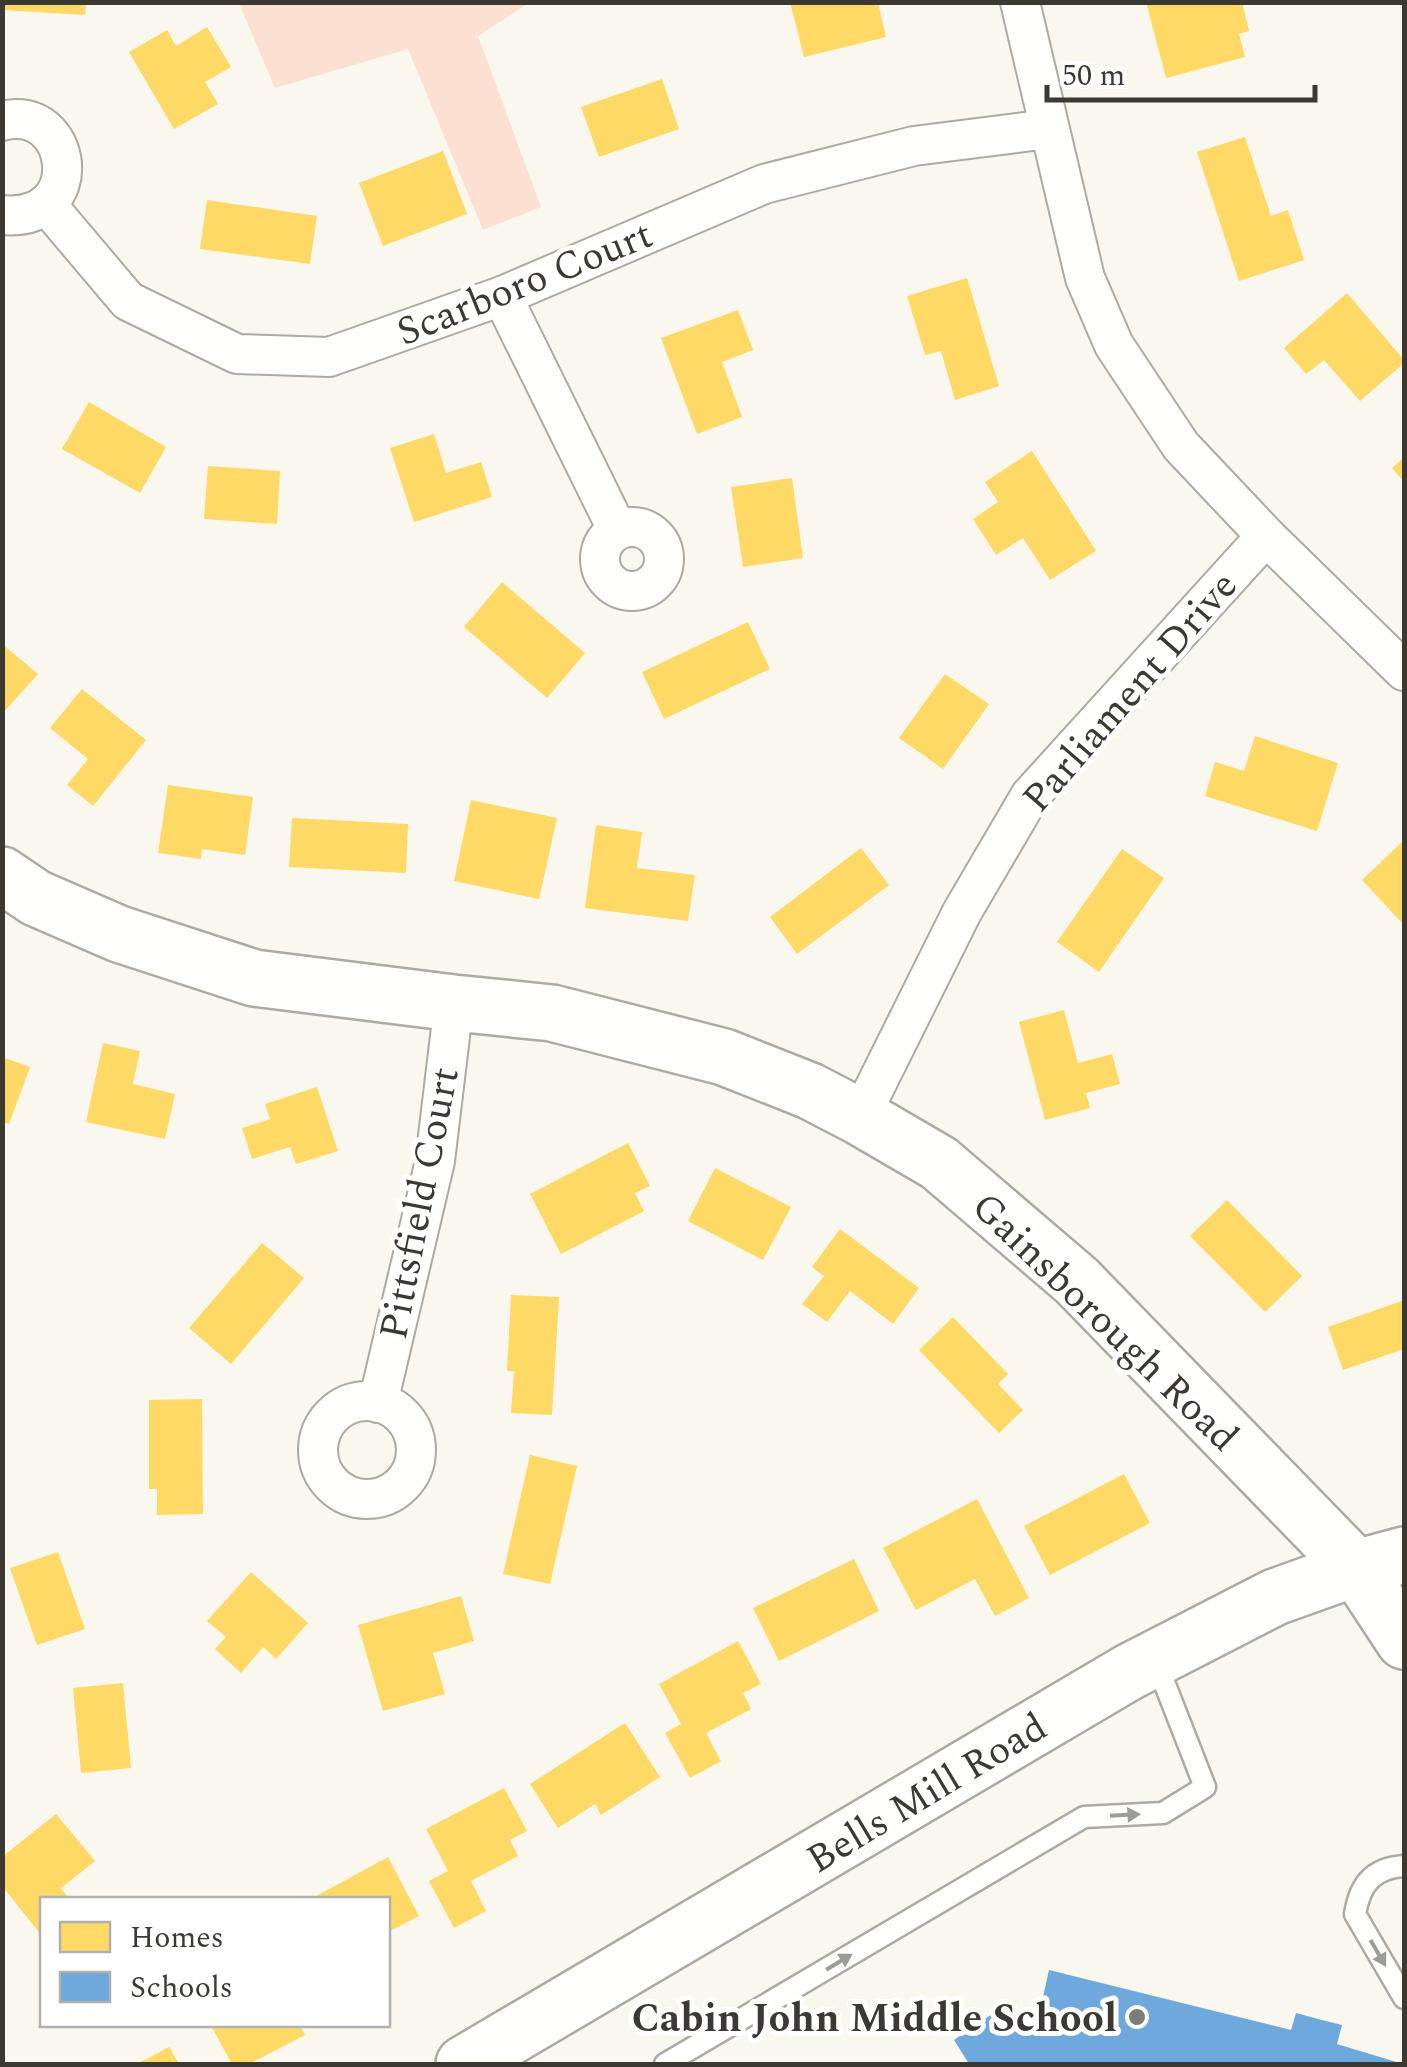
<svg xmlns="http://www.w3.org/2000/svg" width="1407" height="2067" font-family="Spectral,serif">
	<rect width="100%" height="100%" fill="#faf7ef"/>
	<polygon fill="#fce0d2" points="239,3 529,3 478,36 541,207 483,230 408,49 275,88"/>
	<g fill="#ffd966">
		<polygon points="2,2 86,2 85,15 2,10"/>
		<polygon points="790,2 878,2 886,37 804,57"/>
		<polygon points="1146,2 1242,2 1249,31 1239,34 1245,57 1166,78"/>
		<polygon points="207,27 231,67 205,82 218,104 174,129 129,52 167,30 176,46"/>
		<polygon points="662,79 679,129 599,157 581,107"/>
		<polygon points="1245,137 1271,216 1288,210 1304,260 1239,281 1197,152"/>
		<polygon points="443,151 467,214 383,246 359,183"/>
		<polygon points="207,200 317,216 310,264 200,249"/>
		<polygon points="967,278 999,386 955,400 941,351 925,355 907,296"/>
		<polygon points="1347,293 1404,360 1404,363 1360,401 1324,360 1306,374 1284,348"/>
		<polygon points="738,310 753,350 722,362 742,417 697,434 661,338"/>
		<polygon points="89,402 166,447 140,493 62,449"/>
		<polygon points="434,434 446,473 481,462 492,497 414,522 390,448"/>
		<polygon points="1032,451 1096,551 1050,580 1023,538 996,555 973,519 998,502 985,482"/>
		<polygon points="1404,457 1404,482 1392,468"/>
		<polygon points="208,466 280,471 277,524 204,519"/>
		<polygon points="792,478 803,558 743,567 731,487"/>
		<polygon points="502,582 585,653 547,698 464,627"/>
		<polygon points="748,622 770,669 664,719 642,672"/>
		<polygon points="2,644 38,674 2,714"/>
		<polygon points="945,674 989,704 943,769 899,738"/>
		<polygon points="82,689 146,740 93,806 67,785 88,759 50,728"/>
		<polygon points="1255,736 1338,763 1317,831 1205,796 1215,762 1244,771"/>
		<polygon points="168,785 253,797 245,855 202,849 201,859 158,853"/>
		<polygon points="471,800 557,818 539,899 454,881"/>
		<polygon points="292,818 408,824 406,873 289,867"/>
		<polygon points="596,825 642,832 637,868 695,875 688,921 585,908"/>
		<polygon points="1402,842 1404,845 1404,925 1362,880"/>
		<polygon points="861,848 889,885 797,954 770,917"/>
		<polygon points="1122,849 1164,878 1099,972 1057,942"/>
		<polygon points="1064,1010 1078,1063 1112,1054 1120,1084 1086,1093 1090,1108 1045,1120 1019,1022"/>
		<polygon points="103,1043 140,1051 133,1084 175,1094 165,1139 86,1122"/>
		<polygon points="2,1057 30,1067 9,1124 2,1122"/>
		<polygon points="317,1087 338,1151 296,1164 290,1147 252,1159 242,1128 270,1119 265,1104"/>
		<polygon points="628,1143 650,1186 635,1193 644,1211 561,1254 530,1194"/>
		<polygon points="715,1168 791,1207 763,1260 688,1221"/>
		<polygon points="1227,1200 1302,1276 1265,1312 1190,1236"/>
		<polygon points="840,1229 919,1288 893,1324 850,1291 827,1322 802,1304 824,1276 812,1267"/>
		<polygon points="262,1243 304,1278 231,1364 189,1328"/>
		<polygon points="511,1295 559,1297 552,1415 511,1413 514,1371 507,1371"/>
		<polygon points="1404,1300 1404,1349 1343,1370 1328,1327"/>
		<polygon points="953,1317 1008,1374 998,1384 1023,1410 999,1433 919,1350"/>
		<polygon points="202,1399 203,1514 157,1515 157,1489 149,1489 149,1400"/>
		<polygon points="530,1455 577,1466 550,1584 503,1574"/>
		<polygon points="1124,1474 1150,1523 1050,1575 1024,1526"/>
		<polygon points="977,1499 1029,1598 995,1616 975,1579 916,1610 883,1548"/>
		<polygon points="58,1552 85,1629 37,1645 10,1568"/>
		<polygon points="854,1559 879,1611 779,1661 753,1608"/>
		<polygon points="251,1572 308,1623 276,1659 263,1647 241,1673 215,1649 226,1637 207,1621"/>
		<polygon points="461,1596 474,1641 433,1653 445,1694 383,1711 358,1625"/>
		<polygon points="738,1641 761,1684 743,1693 751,1709 706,1733 721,1761 690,1778 665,1733 681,1724 659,1684"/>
		<polygon points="123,1683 131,1768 81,1773 73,1688"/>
		<polygon points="625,1723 660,1777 601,1815 595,1804 558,1828 530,1784"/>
		<polygon points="504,1788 527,1831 510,1840 518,1856 471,1881 486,1911 454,1928 429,1881 448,1871 426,1829"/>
		<polygon points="56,1814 95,1861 61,1888 70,1900 42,1900 42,1936 2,1886 2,1857"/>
		<polygon points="388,1857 419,1916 388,1932 388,1900 309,1900"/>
		<polygon points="210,2024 299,2024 305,2035 249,2064 232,2064"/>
		<polygon points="169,2047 179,2064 137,2064"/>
	</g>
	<polygon fill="#6fa8dc" points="1049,1970 1291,2030 1296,2013 1322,2020 1342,2025 1337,2044 1403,2064 969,2064 954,2040 1004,2006 1018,2024 1039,2015"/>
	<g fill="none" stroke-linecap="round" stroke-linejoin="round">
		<defs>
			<g id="lane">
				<path d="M1404 1866C1373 1868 1360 1884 1355 1914L1404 1998"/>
				<polyline points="665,2064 1084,1817 1163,1813 1205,1787 1155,1659"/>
			</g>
			<g id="street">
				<polyline points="1020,2 1085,278 1114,345 1181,446 1266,536 1404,671"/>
				<path d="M2 121C73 102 91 223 2 215"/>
				<polyline points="46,204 128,301 237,354 329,357 502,296 764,184 914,146 1048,129"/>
				<polyline points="502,296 617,529"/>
				<circle cx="632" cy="559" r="32"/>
				<polyline points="860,1117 962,912 1030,796 1266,536"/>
				<circle cx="367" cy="1450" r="49"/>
				<polyline points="378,1403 435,1161 454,1003"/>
			</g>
			<g id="secondary">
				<polyline points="2,875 36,898 119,934 254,978 454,1003 552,1013 724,1057 810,1091 860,1117 939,1163 1077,1281 1356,1568 1404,1641"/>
				<polyline points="464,2064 1129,1672 1275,1597 1356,1568 1404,1555"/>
			</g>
		</defs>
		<use href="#lane" stroke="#adaaa4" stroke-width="25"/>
		<use href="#street" stroke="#adaaa4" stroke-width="42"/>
		<use href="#secondary" stroke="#adaaa4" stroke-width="60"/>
		<use href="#lane" stroke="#fefefd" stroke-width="20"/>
		<use href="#street" stroke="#fefefd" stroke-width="38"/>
		<use href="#secondary" stroke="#fefefd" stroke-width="55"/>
	</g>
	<defs><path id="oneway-solid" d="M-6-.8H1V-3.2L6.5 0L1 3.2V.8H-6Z" transform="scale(2.5)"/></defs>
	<g fill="#9d9c98">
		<use href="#oneway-solid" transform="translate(1125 1815) rotate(-3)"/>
		<use href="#oneway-solid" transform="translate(1378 1953) rotate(60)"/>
		<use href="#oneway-solid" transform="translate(839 1962) rotate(-31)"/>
	</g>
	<circle fill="#7e7c75" stroke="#fff" stroke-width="4" cx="1137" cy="2017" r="10"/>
	<g text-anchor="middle" stroke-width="10" stroke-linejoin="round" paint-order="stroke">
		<g font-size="40" fill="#3c3933" stroke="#fff">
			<text transform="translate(524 282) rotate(-22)" y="14">Scarboro Court</text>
			<text transform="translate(1129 691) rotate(-49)" y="14">Parliament Drive</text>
			<text transform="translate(418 1203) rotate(-79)" y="14">Pittsfield Court</text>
			<text transform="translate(1106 1321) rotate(44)" y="14">Gainsborough Road</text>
			<text transform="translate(926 1792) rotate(-31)" y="14">Bells Mill Road</text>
		</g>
		<g font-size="40" font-weight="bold" fill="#3c3933" stroke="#fff" text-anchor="end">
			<text x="1117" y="2031">Cabin John Middle School</text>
		</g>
	</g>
	<rect width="1407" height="2067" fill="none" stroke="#3c3933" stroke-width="10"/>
	<rect x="40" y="1897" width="350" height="130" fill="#ffffff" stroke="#b1b0ad" stroke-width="2.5"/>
	<rect x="60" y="1922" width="50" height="30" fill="#ffd966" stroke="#b1b0ad" stroke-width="2.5"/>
	<text x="130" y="1947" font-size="30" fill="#3c3933">Homes</text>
	<rect x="60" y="1972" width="50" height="30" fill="#6fa8dc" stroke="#b1b0ad" stroke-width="2.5"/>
	<text x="130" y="1997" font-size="30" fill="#3c3933">Schools</text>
	<path d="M1047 85v15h268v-15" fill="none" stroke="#3c3933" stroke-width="5"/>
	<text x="1062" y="85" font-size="30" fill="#3c3933" stroke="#ffffff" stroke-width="8" paint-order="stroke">50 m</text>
</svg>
